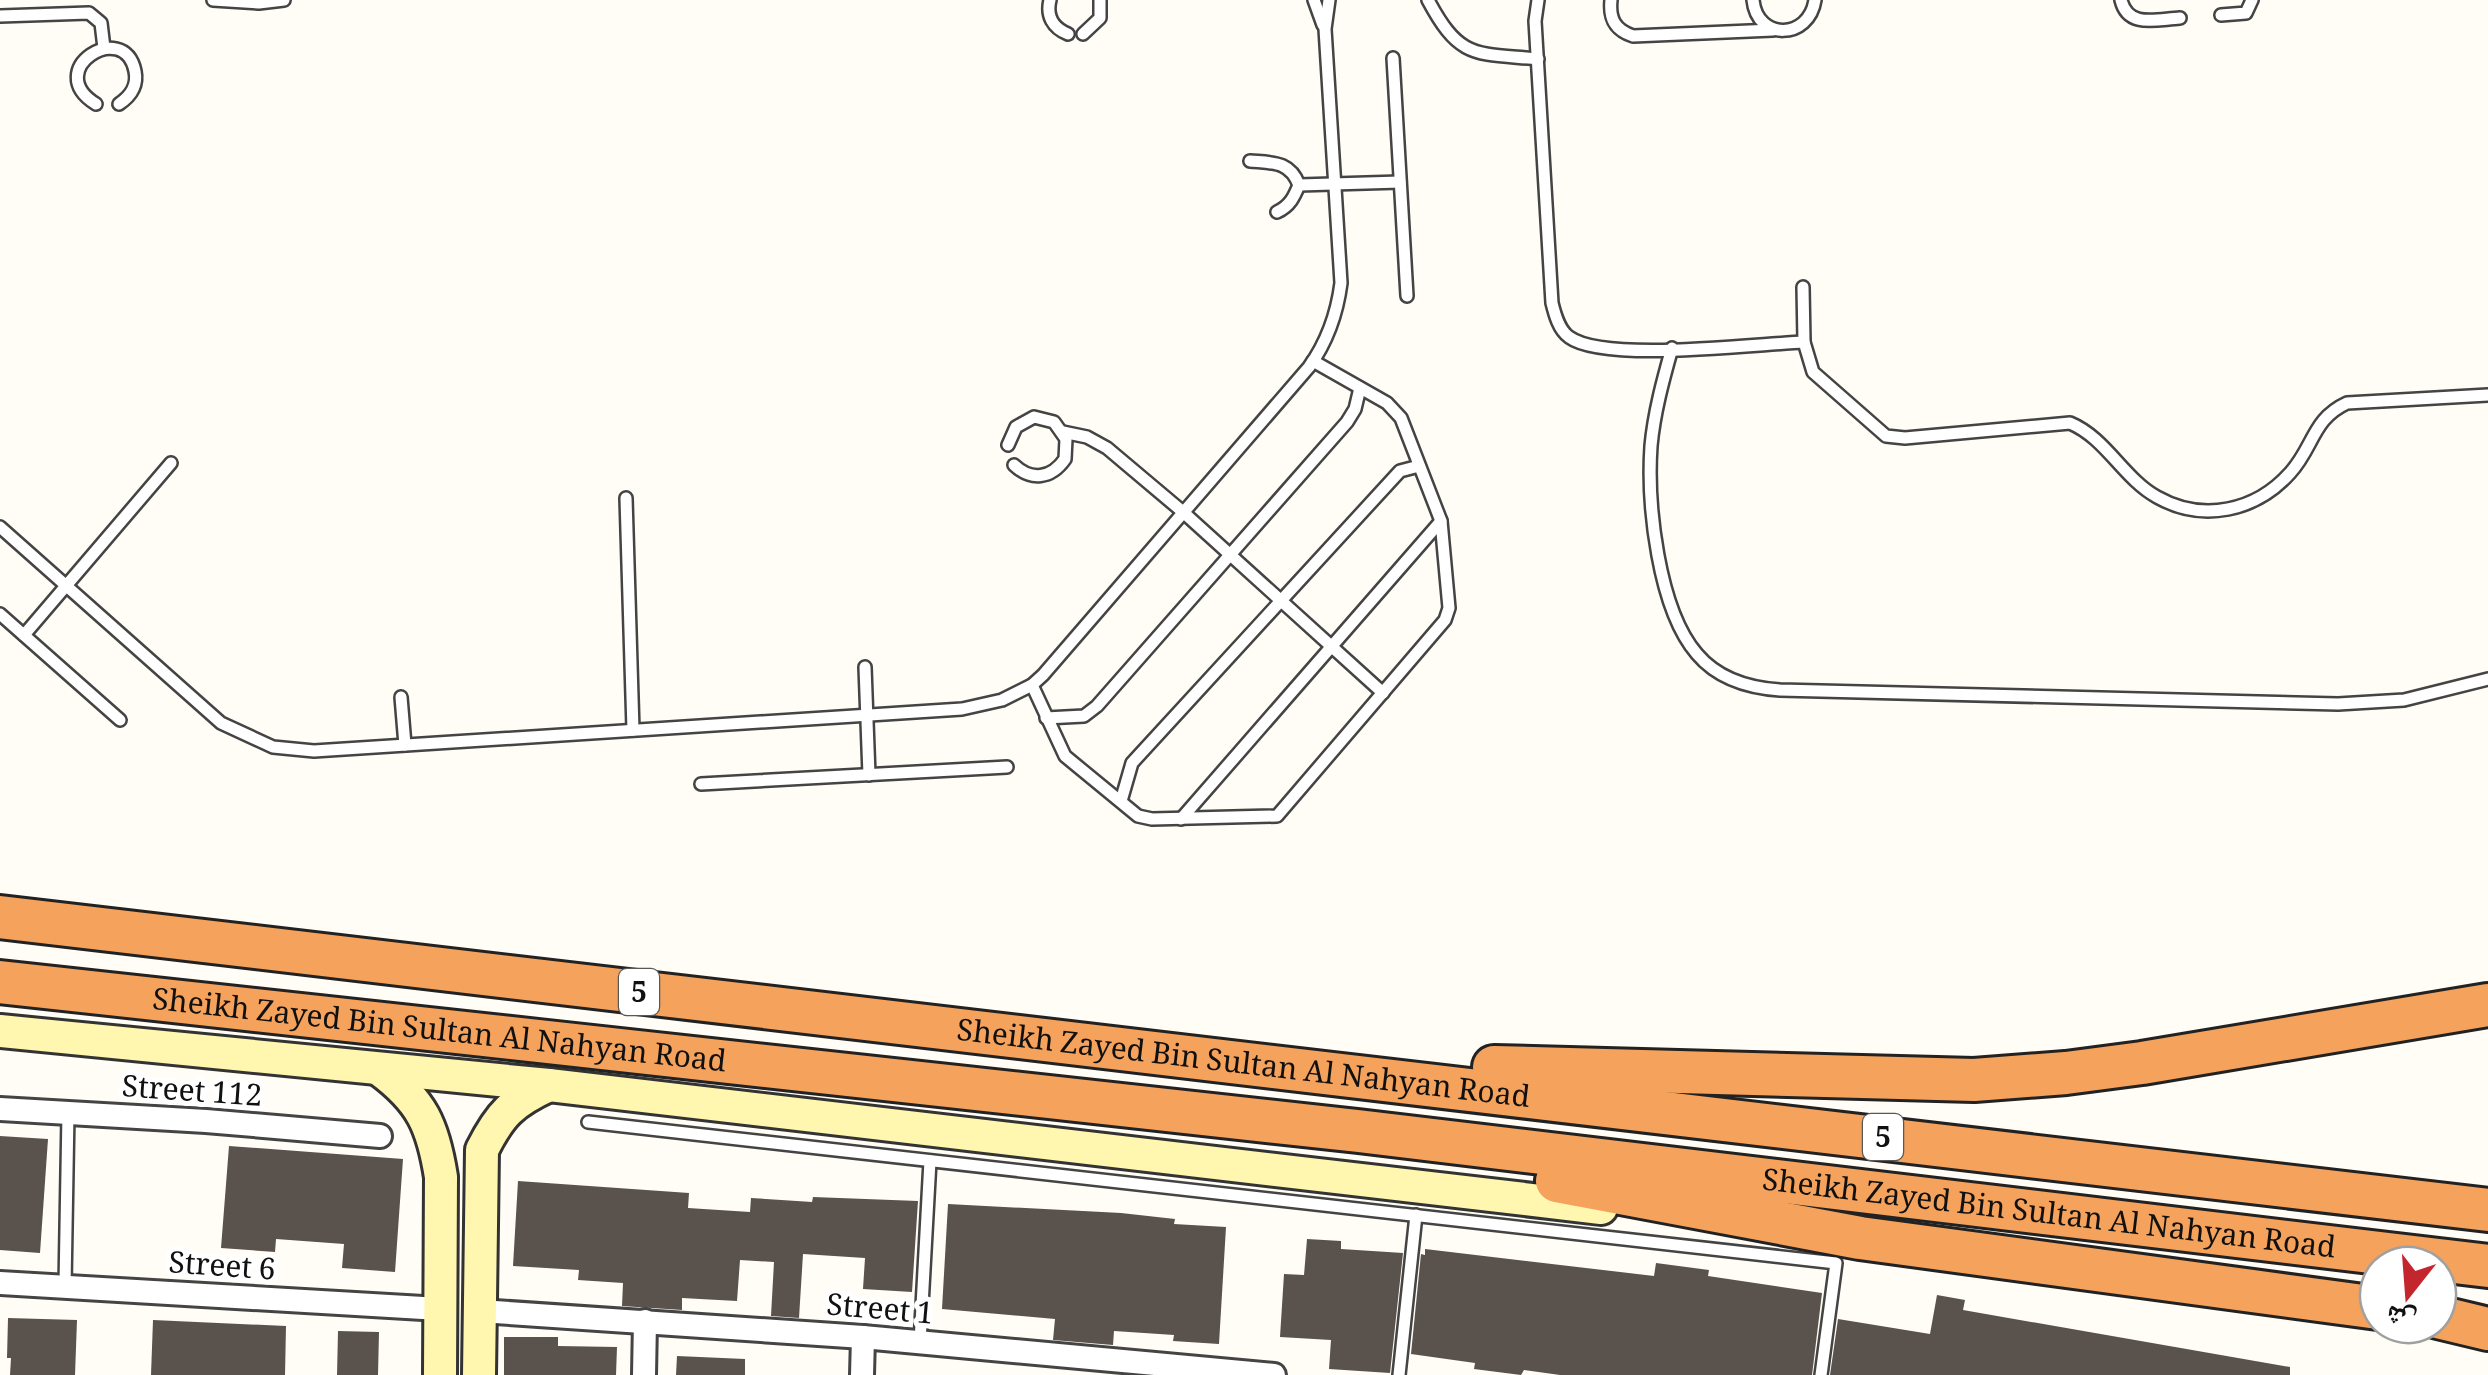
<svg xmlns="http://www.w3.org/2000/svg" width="2488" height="1375" font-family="Georgia,'Noto Naskh Arabic',serif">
	<rect width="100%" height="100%" fill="#fffdf5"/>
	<g fill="#5a524d">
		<polygon points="0,1136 48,1139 40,1253 0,1250"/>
		<polygon points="229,1146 403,1159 395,1272 342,1268 344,1244 276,1239 275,1252 221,1248"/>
		<polygon points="518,1181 689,1193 688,1208 750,1212 751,1198 812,1202 813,1197 918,1201 912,1292 863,1289 865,1258 803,1254 799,1318 771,1316 774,1262 740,1260 737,1301 682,1298 682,1310 622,1306 623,1283 578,1280 579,1270 513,1266"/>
		<polygon points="948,1204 1121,1213 1175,1219 1174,1224 1226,1227 1219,1344 1173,1341 1174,1335 1114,1331 1113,1345 1053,1340 1055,1319 942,1309"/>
		<polygon points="1307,1239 1341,1241 1341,1249 1403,1253 1390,1373 1329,1369 1331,1340 1280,1337 1284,1274 1304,1275"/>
		<polygon points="1425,1249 1654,1276 1656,1263 1709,1270 1708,1276 1822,1293 1812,1375 1560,1375 1524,1370 1521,1375 1474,1369 1475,1363 1411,1354 1421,1254 1425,1255"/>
		<polygon points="1937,1295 1965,1300 1963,1310 2290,1367 2290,1375 1830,1375 1838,1319 1930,1334"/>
		<polygon points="8,1318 77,1320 75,1375 10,1375 11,1358 7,1358"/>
		<polygon points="153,1320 286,1326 285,1375 151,1375"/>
		<polygon points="338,1331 379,1332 378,1375 337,1375"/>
		<polygon points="504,1337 558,1337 558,1346 617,1347 616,1375 504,1375"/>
		<polygon points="677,1356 745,1359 745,1375 676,1375"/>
	</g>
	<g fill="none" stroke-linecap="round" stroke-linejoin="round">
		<defs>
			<g id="lane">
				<polyline points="213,0 259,3 284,0"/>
				<path d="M1050 0C1046 16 1053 28 1068 34"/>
				<polyline points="1314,0 1323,25"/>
				<path d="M1428 0C1460 60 1475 53 1538 59"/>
				<path d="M1538 0 1535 21 1552 303C1555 315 1559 330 1569 337 1604 363 1755 344 1804 342"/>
				<path d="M1611 0C1609 19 1615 30 1633 36L1773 30"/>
				<path d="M1753 0C1757 41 1809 40 1815 0"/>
				<path d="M2121 0C2128 29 2157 19 2180 18"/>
				<polyline points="2221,15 2246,13 2252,0"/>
				<polyline points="0,16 89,13 101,23 104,48"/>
				<polyline points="1083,34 1100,18 1100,0"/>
				<polyline points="1393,58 1407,296"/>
				<path d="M96 104C41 70 124 18 135 71 138 86 131 96 119 104"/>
				<path d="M1250 161C1273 163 1290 161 1299 185 1294 197 1290 206 1277 212"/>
				<polyline points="1299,185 1400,182"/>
				<path d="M1803 287 1804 342 1813 372 1886 436 1905 438 2070 423C2106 438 2123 478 2157 497 2203 523 2256 511 2290 473 2314 447 2312 419 2347 403L2488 395"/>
				<path d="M1672 348C1663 380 1654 413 1651 446 1647 504 1658 609 1697 654 1718 679 1749 688 1780 690L2338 704 2404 700 2488 679"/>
				<polyline points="1063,432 1087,437 1107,448 1183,512 1383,693"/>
				<path d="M1008 445 1016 427 1034 417 1054 422 1066 439 1065 459C1051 479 1031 481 1014 465"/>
				<polyline points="626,498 633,730"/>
				<path d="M0 527 221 723 273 747 314 751 962 709 1002 700 1032 685 1043 675 1309 367C1327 342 1337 314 1341 283L1325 29 1329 0"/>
				<polyline points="0,614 120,720"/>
				<polyline points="24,635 171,463"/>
				<polyline points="865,667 869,775"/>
				<polyline points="1032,685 1065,756 1138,816 1152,819 1277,816 1445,620 1449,608 1441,521 1401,418 1387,403 1313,361"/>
				<polyline points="401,697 405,745"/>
				<polyline points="1046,718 1084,716 1097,706 1347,422 1355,409 1360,388"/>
				<polyline points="701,784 1007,767"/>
				<polyline points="1121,801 1132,763 1400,471 1419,466"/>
				<polyline points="1181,819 1441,521"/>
				<polyline points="588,1122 1836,1263 1821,1375"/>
				<polyline points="65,1286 68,1113"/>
				<polyline points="920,1342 930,1161"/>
				<polyline points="1399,1375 1416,1215"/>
			</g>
			<g id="street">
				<polyline points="0,1109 206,1121 380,1136"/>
				<polyline points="0,1283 440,1309"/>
				<polyline points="480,1311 863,1337 1274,1375"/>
				<polyline points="644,1375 645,1321"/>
				<polyline points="862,1375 863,1337"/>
			</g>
			<g id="secondary">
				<polyline points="0,1031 549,1085 1601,1208"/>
				<path d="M380 1070C422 1101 433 1126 441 1177L440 1375"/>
				<path d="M479 1375 482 1150C500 1114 512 1102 549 1085"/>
			</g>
			<g id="highway">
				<path id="s1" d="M0 917 2488 1210"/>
				<path id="s2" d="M0 982 1358 1131 2488 1266"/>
				<polyline points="1494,1067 1974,1080 2066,1073 2142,1063 2488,1005"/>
				<polyline points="1557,1181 1860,1238 2378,1308"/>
				<polyline points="2438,1317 2488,1329"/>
			</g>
		</defs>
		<use href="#lane" stroke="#444" stroke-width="16"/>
		<use href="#street" stroke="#444" stroke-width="28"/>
		<use href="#secondary" stroke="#333" stroke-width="38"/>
		<use href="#highway" stroke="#222" stroke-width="48"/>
		<use href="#lane" stroke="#fff" stroke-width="11"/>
		<use href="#street" stroke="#fff" stroke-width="22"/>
		<use href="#secondary" stroke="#fff6b0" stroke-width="32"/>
		<use href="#highway" stroke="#f5a25d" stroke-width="42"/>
	</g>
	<g text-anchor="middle" stroke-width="10" stroke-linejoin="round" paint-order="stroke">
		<g fill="#fff" stroke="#585858" stroke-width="2.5">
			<rect x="619" y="969" width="40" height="46" rx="8"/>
			<rect x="1863" y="1114" width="40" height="46" rx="8"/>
		</g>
		<g font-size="28" font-weight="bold" fill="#111">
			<text x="639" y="1002">5</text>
			<text x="1883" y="1147">5</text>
		</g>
		<g font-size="30" fill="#111" stroke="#fff">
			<text dy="10" stroke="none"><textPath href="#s2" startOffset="442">Sheikh Zayed Bin Sultan Al Nahyan Road</textPath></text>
			<text dy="10" stroke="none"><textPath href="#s1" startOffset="1252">Sheikh Zayed Bin Sultan Al Nahyan Road</textPath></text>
			<text transform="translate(192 1091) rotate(4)" y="10">Street 112</text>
			<text dy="10" stroke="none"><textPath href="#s2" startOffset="2062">Sheikh Zayed Bin Sultan Al Nahyan Road</textPath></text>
			<text transform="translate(222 1266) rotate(4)" y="10">Street 6</text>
			<text transform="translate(880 1309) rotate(5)" y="10">Street 1</text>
		</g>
	</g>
	<g transform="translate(2408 1295) rotate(197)"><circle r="48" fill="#ffffff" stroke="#a0a0a0" stroke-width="2.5"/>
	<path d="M0-8L18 38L0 25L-18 38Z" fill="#c4262e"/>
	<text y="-15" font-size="28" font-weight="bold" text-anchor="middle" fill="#111111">ش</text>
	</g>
</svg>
